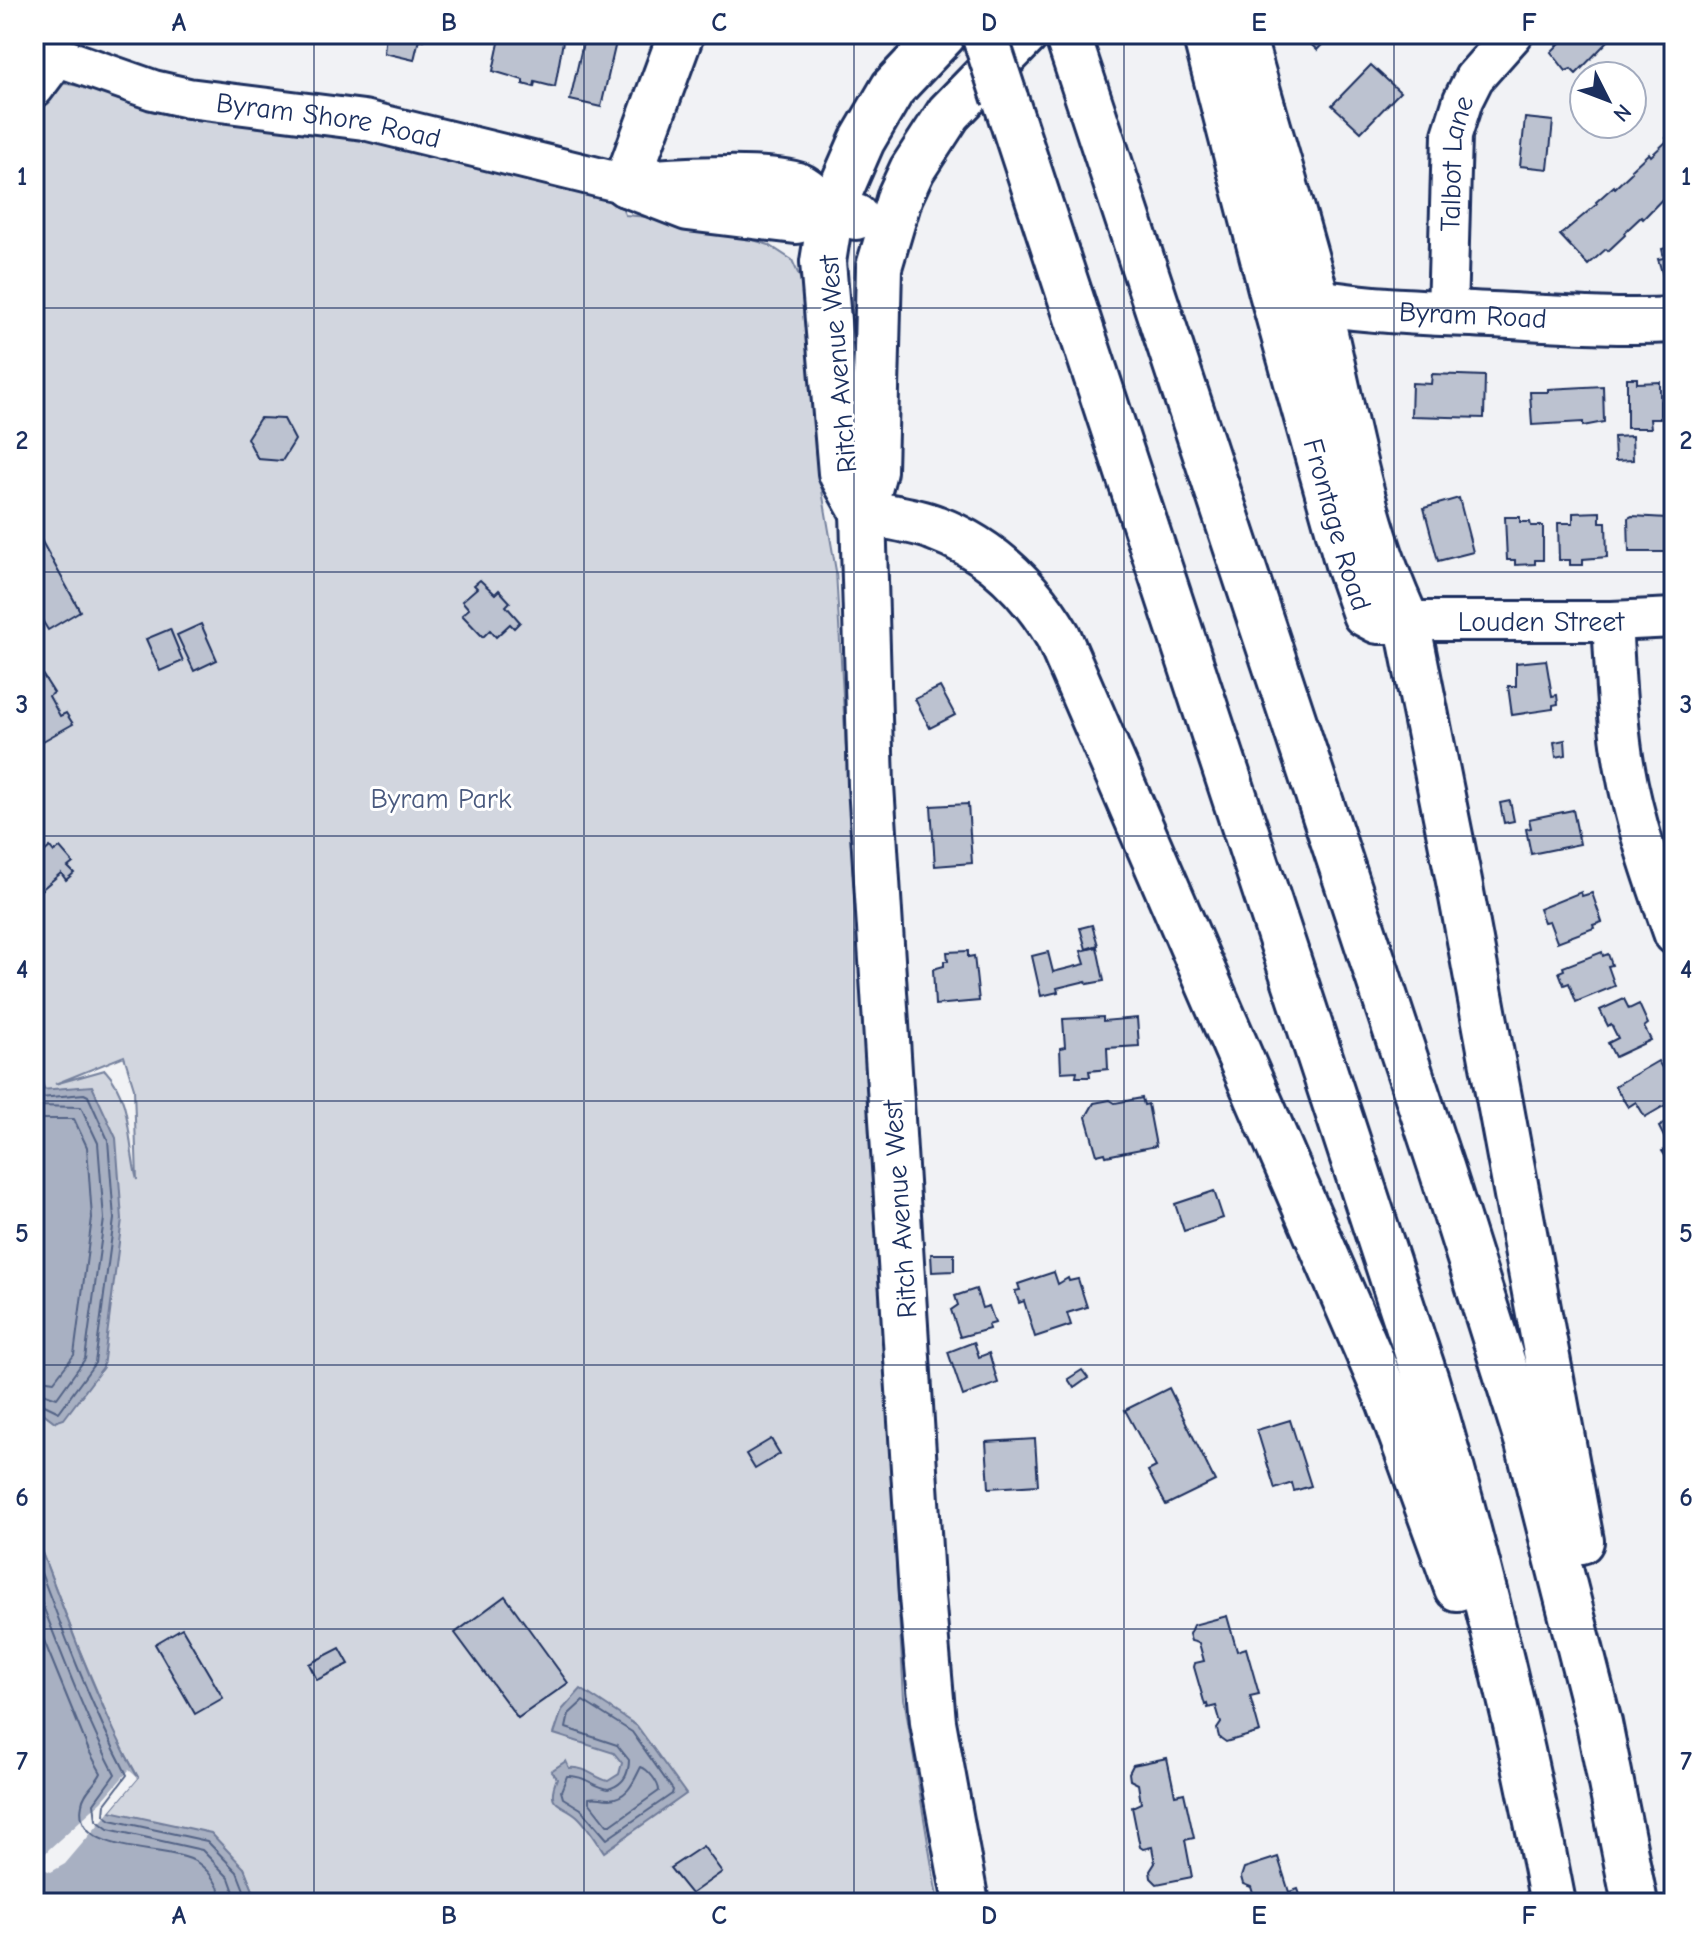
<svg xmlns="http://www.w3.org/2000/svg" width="1708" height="1937" font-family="'Comic Neue',sans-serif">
	<rect width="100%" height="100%" fill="#f1f2f5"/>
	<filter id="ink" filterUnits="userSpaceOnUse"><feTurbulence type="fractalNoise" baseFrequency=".0125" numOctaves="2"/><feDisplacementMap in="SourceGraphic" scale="16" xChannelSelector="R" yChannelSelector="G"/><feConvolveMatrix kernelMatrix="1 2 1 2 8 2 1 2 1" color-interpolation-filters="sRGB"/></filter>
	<g filter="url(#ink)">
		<path fill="#d2d6df" stroke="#76829e" stroke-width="2" fill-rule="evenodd" d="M55 82 323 126 620 199 625 215 694 221 769 245 792 260 802 282 817 382 815 450 836 571 853 875 879 1267 904 1698 938 1903H258L244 1868 109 1811 138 1777 117 1739 79 1649 34 1532V1406L55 1422 88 1161 44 1088 34 1060V108ZM124 1056 134 1088 137 1180C127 1143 133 1100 105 1070L55 1084Z"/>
		<g fill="#a8b0c2" stroke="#707c9a" stroke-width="2">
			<polygon points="34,1078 40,1090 92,1086 116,1138 122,1219 103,1367 64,1419 55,1422 34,1406"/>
			<path d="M34 1532C66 1615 95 1699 138 1778L110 1811 211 1833 244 1868 258 1903H34Z"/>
			<path d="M581 1689 637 1726 686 1794 604 1852C596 1840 587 1825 577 1816 561 1802 545 1807 557 1778L551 1771 566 1761 569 1768C586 1766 594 1778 608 1781L619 1774 622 1763 614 1753 554 1734 562 1710Z"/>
		</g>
		<polygon fill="#f1f2f5" points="129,1770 138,1778 65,1864 51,1872 41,1868 39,1861 49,1849 102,1801"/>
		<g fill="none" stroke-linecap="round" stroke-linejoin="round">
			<g stroke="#536386" stroke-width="2">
				<polyline points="34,1095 40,1098 84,1094 88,1096 108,1140 114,1219 95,1363 59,1412 34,1400"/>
				<polyline points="34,1106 81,1107 98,1143 104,1219 85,1359 57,1398 34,1390"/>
				<polyline points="34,1119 74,1119 87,1147 92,1218 74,1355 54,1381 34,1378"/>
				<path d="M34 1554C62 1629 90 1704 127 1775L105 1804 104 1815 111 1820 207 1841 237 1872 249 1903"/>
				<path d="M34 1583C59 1647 83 1713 115 1774L94 1803 96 1820 108 1829 202 1850 229 1878 238 1903"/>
				<path d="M34 1616 89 1751 101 1773C96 1784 84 1791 82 1804 71 1858 171 1843 198 1863 212 1873 219 1887 225 1903"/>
				<path d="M583 1701 632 1732 673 1790 672 1794 607 1839 581 1809 563 1798 561 1791 567 1776C584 1775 592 1786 608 1789 623 1785 629 1775 629 1760L617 1745 566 1728 569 1714Z"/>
				<path d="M641 1767C648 1769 659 1783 659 1791L611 1825H607L589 1802V1798C596 1796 601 1799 609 1799 629 1798 634 1780 641 1767Z"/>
			</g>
		</g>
		<g fill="#bcc2d0" stroke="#1b2f5e" stroke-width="2">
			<polygon points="386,34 424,34 423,40 419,39 414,60 384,53"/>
			<polygon points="504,34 531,34 563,41 555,87 535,82 534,87 523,84 523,80 493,71 500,38 503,39"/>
			<polygon points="585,34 617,38 601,107 570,100"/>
			<polygon points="1300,34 1332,34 1317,50"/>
			<polygon points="1569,34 1603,34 1609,40 1576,74 1571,69 1566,71 1551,52"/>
			<polygon points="1371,65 1400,92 1361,132 1332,105"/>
			<polygon points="1525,118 1553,121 1548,169 1520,166"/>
			<polygon points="1674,131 1674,187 1643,219 1641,217 1624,233 1625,235 1608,251 1606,249 1588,265 1560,235 1597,204 1596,202 1614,186 1615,188 1632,172 1631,170 1649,153 1651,156 1668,140 1666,138"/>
			<polygon points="1674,246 1674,291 1668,292 1658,259 1664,258 1662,249"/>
			<polygon points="1432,374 1485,376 1484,418 1411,416 1412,383 1431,384"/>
			<polygon points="1627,378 1637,378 1637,383 1660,382 1660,419 1650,419 1651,428 1627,428"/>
			<polygon points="1603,386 1604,422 1583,426 1583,422 1532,425 1530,392 1548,392 1548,389"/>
			<polygon points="260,418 284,419 295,440 282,461 258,459 247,438"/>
			<polygon points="1632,436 1633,460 1615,461 1614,437"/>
			<polygon points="1459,498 1473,552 1438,561 1424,508"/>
			<polygon points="1600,512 1600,522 1606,522 1607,557 1583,559 1583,565 1570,565 1570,560 1559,560 1558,523 1573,523 1573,513"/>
			<polygon points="1632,516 1667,518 1668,552 1629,552 1628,518"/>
			<polygon points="1505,517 1520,517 1520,522 1530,522 1531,526 1543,526 1543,560 1535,560 1535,564 1515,565 1515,560 1507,560"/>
			<polygon points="40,538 80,611 48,630 34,607 34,542"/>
			<polygon points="480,580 495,594 499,590 510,602 506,606 520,622 514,628 510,624 496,637 490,630 483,637 462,615 469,609 462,601 477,588 474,585"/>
			<polygon points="201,624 217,660 194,671 177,635"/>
			<polygon points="170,629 183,661 160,671 146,639"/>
			<polygon points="1546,660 1552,696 1557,695 1558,704 1553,705 1553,709 1512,715 1508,686 1516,686 1516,663"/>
			<polygon points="37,666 54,693 49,696 60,716 66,713 73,724 43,741 34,726 34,668"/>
			<polygon points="940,687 955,715 930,728 915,699"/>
			<polygon points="1565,740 1566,755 1556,757 1554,742"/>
			<polygon points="1510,801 1514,821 1504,823 1500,803"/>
			<polygon points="968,804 972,863 935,866 931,806"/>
			<polygon points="1573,810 1580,844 1531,854 1526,829 1531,828 1529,819"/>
			<polygon points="34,840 44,852 50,847 54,852 60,848 73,863 68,867 74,873 66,880 61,873 34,896"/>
			<polygon points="1581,892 1582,896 1592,893 1602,922 1593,925 1594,928 1557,942 1549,921 1544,922 1539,909"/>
			<polygon points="1092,925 1098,945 1086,949 1080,928"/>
			<polygon points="1097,947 1104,981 1087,984 1086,981 1057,988 1058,992 1041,996 1032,956 1048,952 1053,972 1085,964 1081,951"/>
			<polygon points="968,951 968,957 974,956 979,1001 935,1005 933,969 944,966 944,961 948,961 947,952"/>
			<polygon points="1602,952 1603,956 1608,954 1612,965 1608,966 1615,986 1576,1002 1569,983 1564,985 1559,972 1564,970 1563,967"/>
			<polygon points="1624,999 1629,1009 1639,1004 1648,1024 1644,1027 1651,1040 1615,1057 1608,1043 1618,1038 1611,1024 1608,1026 1600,1010"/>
			<polygon points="1103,1017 1103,1021 1137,1018 1139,1046 1107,1048 1108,1069 1089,1071 1090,1077 1076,1077 1077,1071 1061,1072 1060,1048 1065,1047 1063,1019"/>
			<polygon points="1658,1061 1674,1088 1674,1100 1645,1117 1636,1102 1628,1107 1615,1086"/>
			<polygon points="1142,1098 1144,1105 1148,1104 1156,1146 1106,1156 1105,1153 1097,1155 1086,1117 1094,1103 1110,1100 1115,1103"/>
			<polygon points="1674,1118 1674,1169 1662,1151 1669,1147 1659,1127"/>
			<polygon points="1214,1191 1223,1218 1184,1231 1175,1204"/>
			<polygon points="931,1254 954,1254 954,1271 932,1272"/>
			<polygon points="1054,1272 1058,1284 1068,1278 1069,1281 1078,1279 1087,1307 1067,1313 1071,1325 1035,1337 1024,1301 1019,1303 1015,1291 1020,1290 1018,1284"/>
			<polygon points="976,1289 982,1308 989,1306 995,1323 988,1325 989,1329 960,1337 951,1310 958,1305 955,1296"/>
			<polygon points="974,1342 979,1357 989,1353 998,1383 963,1396 948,1352"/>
			<polygon points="1082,1370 1088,1378 1074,1388 1068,1379"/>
			<polygon points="1169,1388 1215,1481 1166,1505 1148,1471 1156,1467 1125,1410"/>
			<polygon points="1290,1420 1311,1486 1294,1491 1292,1483 1275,1489 1257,1430"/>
			<polygon points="771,1439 780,1454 755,1469 746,1454"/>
			<polygon points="1035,1439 1038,1485 989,1488 986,1442"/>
			<polygon points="505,1596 568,1683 518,1718 455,1633"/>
			<polygon points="1227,1616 1237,1651 1246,1648 1259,1694 1250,1696 1260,1732 1226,1742 1219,1737 1217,1729 1221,1723 1216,1706 1208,1708 1207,1704 1205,1705 1194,1667 1195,1663 1204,1661 1199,1643 1191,1641 1189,1634 1193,1625"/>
			<polygon points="182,1628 223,1698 195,1714 155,1644"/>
			<polygon points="340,1648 349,1664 317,1680 309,1664"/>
			<polygon points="1167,1758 1175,1795 1184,1793 1194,1838 1185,1840 1192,1877 1157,1884 1151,1878 1150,1871 1155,1863 1152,1847 1143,1849 1140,1847 1132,1807 1141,1803 1138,1784 1130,1780 1129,1773 1133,1765"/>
			<polygon points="703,1846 722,1872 691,1894 670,1868"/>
			<polygon points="1278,1857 1289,1892 1298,1889 1303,1903 1256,1903 1251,1887 1243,1884 1241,1877 1244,1868"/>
		</g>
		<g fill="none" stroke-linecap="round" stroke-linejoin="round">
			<defs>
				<g id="minor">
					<path id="s1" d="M34 44 62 58 153 90 188 98 364 120 626 184"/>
					<polyline points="34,88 58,56"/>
					<path id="s2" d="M1447 313 1452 135 1463 100 1474 78 1513 34"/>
					<path id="s3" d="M1407 621H1612L1674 618"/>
					<path d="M1612 621C1615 668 1616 716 1624 763 1634 822 1654 879 1674 935"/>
				</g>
				<g id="major">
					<path id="s4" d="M1205 34 1272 293 1349 568 1365 614 1378 621H1407C1360 524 1344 409 1318 304 1295 214 1266 124 1242 34"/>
					<path d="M651 182C682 180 778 174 802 187 812 193 822 204 831 212"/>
					<polyline points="626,184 688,208 796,221 831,212 856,217"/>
					<polyline points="626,184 681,34"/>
					<path id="s5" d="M1290 297C1355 311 1424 312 1491 315 1552 318 1613 323 1674 320"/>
					<polyline points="863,512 841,473 823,262 831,212 862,141 893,88 944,34"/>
					<polyline points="966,1903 933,1722 922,1596 871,785 863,512 874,471 879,267 900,196 912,170 949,113 1026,34"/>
				</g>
				<g id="highway">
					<polyline points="1067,34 1442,1170 1528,1443 1599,1723 1635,1903"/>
					<path d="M1005 98 1426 1380C1477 1553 1520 1726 1553 1903"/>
					<path d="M863 512C886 517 913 519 935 528 989 548 1029 587 1058 636L1389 1401 1457 1588"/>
					<polyline points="1407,621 1459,881 1581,1541"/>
				</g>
			</defs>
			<use href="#minor" stroke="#1b2f5e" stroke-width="44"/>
			<use href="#major" stroke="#1b2f5e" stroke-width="50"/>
			<use href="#highway" stroke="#1b2f5e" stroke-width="50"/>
			<use href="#minor" stroke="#fff" stroke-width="38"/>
			<use href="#major" stroke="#fff" stroke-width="44"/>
			<use href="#highway" stroke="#fff" stroke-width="44"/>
			<defs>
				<polyline id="highway-bridge" points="984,34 1005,98"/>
			</defs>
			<use href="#highway-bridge" stroke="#1b2f5e" stroke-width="50" stroke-linecap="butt"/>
			<use href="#highway-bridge" stroke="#fff" stroke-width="44"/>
		</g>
	</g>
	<path fill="none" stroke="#1b2f5e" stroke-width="2" stroke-opacity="0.55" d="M314 34V1903M584 34V1903M854 34V1903M1124 34V1903M1394 34V1903M34 308H1674M34 572H1674M34 836H1674M34 1101H1674M34 1365H1674M34 1629H1674"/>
	<g text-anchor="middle" stroke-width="6" stroke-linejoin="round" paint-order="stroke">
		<g font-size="28" fill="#1b2f5e" stroke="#fff">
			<text dy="10" stroke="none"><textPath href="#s1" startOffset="306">Byram Shore Road</textPath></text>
			<text dy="10" stroke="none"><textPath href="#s2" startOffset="150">Talbot Lane</textPath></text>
			<text dy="10" stroke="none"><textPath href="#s5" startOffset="184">Byram Road</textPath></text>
			<text transform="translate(837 364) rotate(-95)" y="10">Ritch Avenue West</text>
			<text dy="10" stroke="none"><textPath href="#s4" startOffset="508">Frontage Road</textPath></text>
			<text dy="10" stroke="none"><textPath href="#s3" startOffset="134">Louden Street</textPath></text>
			<text transform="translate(899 1209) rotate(-94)" y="10">Ritch Avenue West</text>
		</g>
		<g font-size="28" fill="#49597e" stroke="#fff">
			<text x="441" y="808">Byram Park</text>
		</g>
	</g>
	<rect width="1708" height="1937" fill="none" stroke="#fff" stroke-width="88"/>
	<g transform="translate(1608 100) rotate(132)"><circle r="38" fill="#ffffff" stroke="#a4acbf" stroke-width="2"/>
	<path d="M0-6L14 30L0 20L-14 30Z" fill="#1b2f5e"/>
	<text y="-12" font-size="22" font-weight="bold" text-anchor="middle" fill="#1b2f5e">N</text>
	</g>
	<rect x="44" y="44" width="1620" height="1849" fill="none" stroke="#1b2f5e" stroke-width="3"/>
	<g font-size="26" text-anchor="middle" font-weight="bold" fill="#1b2f5e">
		<text x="179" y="31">A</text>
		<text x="449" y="31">B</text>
		<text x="719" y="31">C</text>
		<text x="989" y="31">D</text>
		<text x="1259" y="31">E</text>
		<text x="1529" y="31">F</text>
		<text x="22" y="185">1</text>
		<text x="1686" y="185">1</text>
		<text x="22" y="449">2</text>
		<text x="1686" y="449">2</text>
		<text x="22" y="713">3</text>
		<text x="1686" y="713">3</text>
		<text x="22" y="978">4</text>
		<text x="1686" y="978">4</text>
		<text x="22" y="1242">5</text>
		<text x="1686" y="1242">5</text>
		<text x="22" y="1506">6</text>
		<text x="1686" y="1506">6</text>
		<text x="22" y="1770">7</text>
		<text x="1686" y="1770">7</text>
		<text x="179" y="1924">A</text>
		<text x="449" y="1924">B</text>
		<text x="719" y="1924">C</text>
		<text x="989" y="1924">D</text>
		<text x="1259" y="1924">E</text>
		<text x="1529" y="1924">F</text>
	</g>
</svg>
